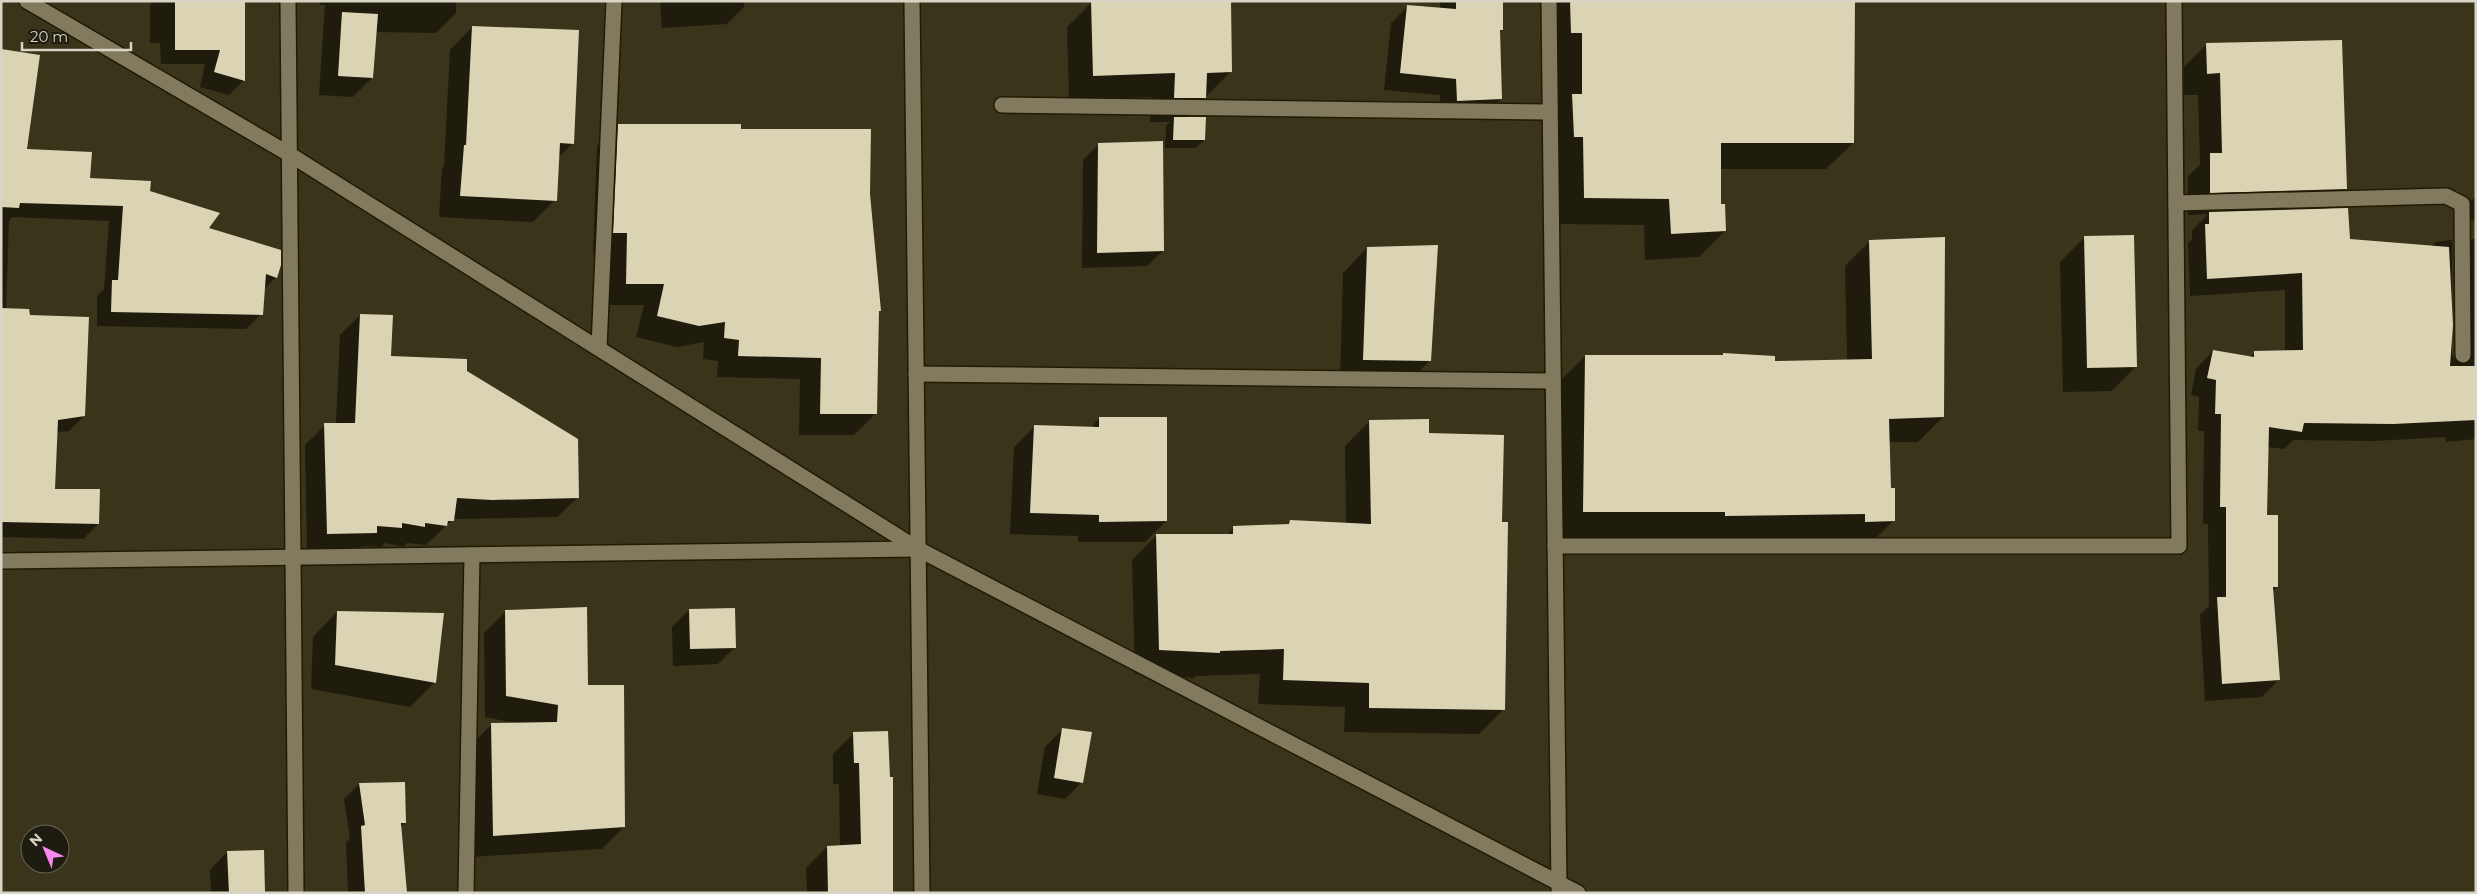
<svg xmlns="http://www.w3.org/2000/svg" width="2477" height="894" font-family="Montserrat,sans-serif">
	<rect width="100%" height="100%" fill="#3a341a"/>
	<g fill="#0007">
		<polygon points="153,1 244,1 244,80 229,95 200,87 205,64 161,64 160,43 150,43 150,5"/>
		<polygon points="320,1 456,1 456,13 436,33 375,32 372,78 353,97 319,95 325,5 320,5"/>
		<polygon points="660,1 744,1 744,7 727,24 662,28"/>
		<polygon points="1440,1 1502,1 1502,30 1499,33 1501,99 1484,116 1440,117 1440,95 1384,90 1391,23 1408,6 1440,9"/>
		<polygon points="1550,1 1854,1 1853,143 1826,169 1720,169 1720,205 1725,231 1699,257 1645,260 1644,225 1559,224"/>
		<polygon points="1092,2 1231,71 1185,118 1204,140 1196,148 1165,148 1166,126 1170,122 1150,122 1151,97 1069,100 1067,27"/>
		<polygon points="472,27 572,144 558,158 555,200 533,222 439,217 442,168 444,166 450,50"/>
		<polygon points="2341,41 2346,189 2325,210 2349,240 2430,247 2436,242 2452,240 2452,355 2455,360 2455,256 2472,239 2476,239 2476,439 2446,442 2445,437 2374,441 2293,440 2284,449 2267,447 2266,516 2277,587 2272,592 2279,679 2262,697 2205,701 2200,615 2209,606 2208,524 2203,524 2204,431 2198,431 2199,397 2191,395 2196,369 2213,351 2249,358 2255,352 2285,352 2285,290 2190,296 2188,243 2192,239 2192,230 2208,214 2188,215 2188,176 2200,165 2198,95 2184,95 2184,67 2206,45"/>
		<polygon points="1,51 26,150 89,179 149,192 207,229 276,277 263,290 261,314 246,329 97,326 97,296 104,289 109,221 12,217 9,221 6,309 28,316 84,416 69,431 56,432 54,490 98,524 83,539 1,537"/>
		<polygon points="619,125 739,131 869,195 880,310 878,312 875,414 854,435 799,435 800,379 717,377 718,361 703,359 704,342 677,347 636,337 644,305 605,305 606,254 593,254 597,146"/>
		<polygon points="1099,144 1163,251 1147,266 1082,268 1083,160"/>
		<polygon points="2476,196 2476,222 2459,212"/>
		<polygon points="2084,238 2136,366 2112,391 2063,392 2060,262"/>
		<polygon points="1870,241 1943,417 1918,442 1888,442 1889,489 1894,520 1869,545 1841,546 1841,538 1701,541 1701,537 1559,537 1560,381 1585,356 1721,357 1724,354 1774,363 1847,361 1845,266"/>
		<polygon points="1367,248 1430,360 1406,385 1340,384 1343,273"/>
		<polygon points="360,315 390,357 465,371 578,497 557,517 453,519 426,545 407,543 403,547 385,543 381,547 362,546 356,552 307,554 305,445 325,425 336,424 340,335"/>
		<polygon points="1100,418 1166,521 1145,542 1078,542 1078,536 1010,534 1014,447 1035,426 1090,428"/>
		<polygon points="1370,421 1501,523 1504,709 1479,734 1344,732 1345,707 1258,704 1260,674 1196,676 1194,678 1135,674 1132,560 1157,535 1226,536 1234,527 1286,526 1290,522 1346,524 1345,446"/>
		<polygon points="689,610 735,647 718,664 673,666 672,627"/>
		<polygon points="506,611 587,687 624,827 602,849 471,857 469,747 491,725 515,723 485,717 484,633"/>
		<polygon points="337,612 435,682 410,707 311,689 313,637"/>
		<polygon points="1062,730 1082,782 1065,799 1037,794 1045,747"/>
		<polygon points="854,733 889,778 892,778 892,893 807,893 806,868 827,847 840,846 839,784 833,784 833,754"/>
		<polygon points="403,783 405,823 400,828 405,893 348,893 346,842 350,839 344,799 359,784"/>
		<polygon points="227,852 263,893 211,893 210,870"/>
	</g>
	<g fill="#dad3b4">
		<polygon points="175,1 245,1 245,81 214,72 220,50 175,50"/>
		<polygon points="1091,1 1231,1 1232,72 1207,73 1206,98 1174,98 1175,73 1093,76"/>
		<polygon points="1456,1 1503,1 1503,30 1500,30 1502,99 1457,101 1456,79 1400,73 1407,5 1456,9"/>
		<polygon points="1570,1 1855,1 1854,143 1721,143 1721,204 1725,204 1726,231 1671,234 1669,199 1584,198 1583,137 1574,137 1572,94 1582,94 1582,33 1571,33"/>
		<polygon points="342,12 378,14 373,78 338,76"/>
		<polygon points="472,26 579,30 574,144 560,143 557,201 460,196 464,145 466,145"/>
		<polygon points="2342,40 2347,189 2210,193 2210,153 2222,153 2220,73 2207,74 2206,43"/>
		<polygon points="1,49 40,55 27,149 92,152 90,178 151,181 150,191 220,213 209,228 281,250 281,265 277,278 266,274 263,315 111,312 112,280 118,280 123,206 20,203 19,208 1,207"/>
		<polygon points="1174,117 1206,117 1205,140 1173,140"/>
		<polygon points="618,124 741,124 741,129 871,129 870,194 881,311 879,311 877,414 820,414 821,358 738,356 739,340 724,338 725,322 699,326 657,316 664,284 626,284 627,233 613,233"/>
		<polygon points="1163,141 1164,251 1097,253 1098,143"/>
		<polygon points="2348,208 2350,239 2449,247 2453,325 2450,366 2476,366 2476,420 2393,424 2304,423 2302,432 2269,427 2267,515 2278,515 2278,587 2273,587 2280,680 2222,684 2217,597 2226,597 2226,507 2220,507 2221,414 2215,414 2216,380 2207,378 2213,350 2254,357 2254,351 2303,350 2302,273 2207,279 2205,224 2209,224 2209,212"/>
		<polygon points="2134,235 2137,367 2087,368 2084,236"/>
		<polygon points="1945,237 1944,417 1889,419 1891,488 1895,488 1895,521 1865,522 1865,514 1725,516 1725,512 1583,512 1585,355 1723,355 1723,353 1775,356 1775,361 1872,359 1869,240"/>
		<polygon points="1438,245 1431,361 1363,360 1367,247"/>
		<polygon points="1,308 29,309 30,315 89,317 85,416 58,420 55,489 100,489 99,524 1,522"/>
		<polygon points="360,314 393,315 391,356 467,359 467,371 578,439 579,498 492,500 457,498 454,521 448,521 447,526 425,523 425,527 402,523 402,528 377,526 377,533 327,534 324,423 355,423"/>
		<polygon points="1099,417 1167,417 1167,521 1099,522 1099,515 1030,513 1034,425 1099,427"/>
		<polygon points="1429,419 1429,433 1504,435 1502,522 1508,522 1505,710 1369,708 1369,683 1283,680 1284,649 1220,651 1220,653 1159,650 1156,534 1233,534 1233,526 1289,524 1290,520 1371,524 1369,420"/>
		<polygon points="587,607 588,685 624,685 625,827 493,836 491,723 557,722 558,705 506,696 505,610"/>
		<polygon points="735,608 736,648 690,649 689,609"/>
		<polygon points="337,611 444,613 436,683 335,665"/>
		<polygon points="1062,728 1092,732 1083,783 1054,778"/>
		<polygon points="888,731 890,777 893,777 893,893 828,893 827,846 861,844 859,763 854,763 853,732"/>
		<polygon points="405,782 406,823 401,823 407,893 365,893 361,826 365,825 359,783"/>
		<polygon points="264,850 265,893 229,893 227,851"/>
	</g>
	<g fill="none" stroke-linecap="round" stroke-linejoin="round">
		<defs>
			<g id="minor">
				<polyline points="27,1 289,154 918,549 1578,893"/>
				<polyline points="288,1 296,893"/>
				<polyline points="912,1 922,893"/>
				<polyline points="1549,1 1559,889"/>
				<polyline points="1002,105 1550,112"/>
				<polyline points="2176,203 2446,196 2462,204 2463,355"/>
				<polyline points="599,348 614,1"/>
				<polyline points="916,374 1553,381"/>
				<polyline points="1555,546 2179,546 2174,1"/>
				<polyline points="1,561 918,549"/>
				<polyline points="466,893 472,555"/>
			</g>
		</defs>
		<use href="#minor" stroke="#211b02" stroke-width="18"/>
		<use href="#minor" stroke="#817a5e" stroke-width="15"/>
	</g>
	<rect width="2477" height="894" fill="none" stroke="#d8d5c6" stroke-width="5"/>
	<g transform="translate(45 849) rotate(316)"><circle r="24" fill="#1e1b10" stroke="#686559"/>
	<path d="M0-4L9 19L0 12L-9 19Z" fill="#f788ec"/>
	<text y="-8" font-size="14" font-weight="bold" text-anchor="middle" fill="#d8d5c6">N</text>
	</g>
	<path d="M22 42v8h109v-8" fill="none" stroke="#d8d5c6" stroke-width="2.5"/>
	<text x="30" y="42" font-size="15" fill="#d8d5c6" stroke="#1e1b10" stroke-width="4" paint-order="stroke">20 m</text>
</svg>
